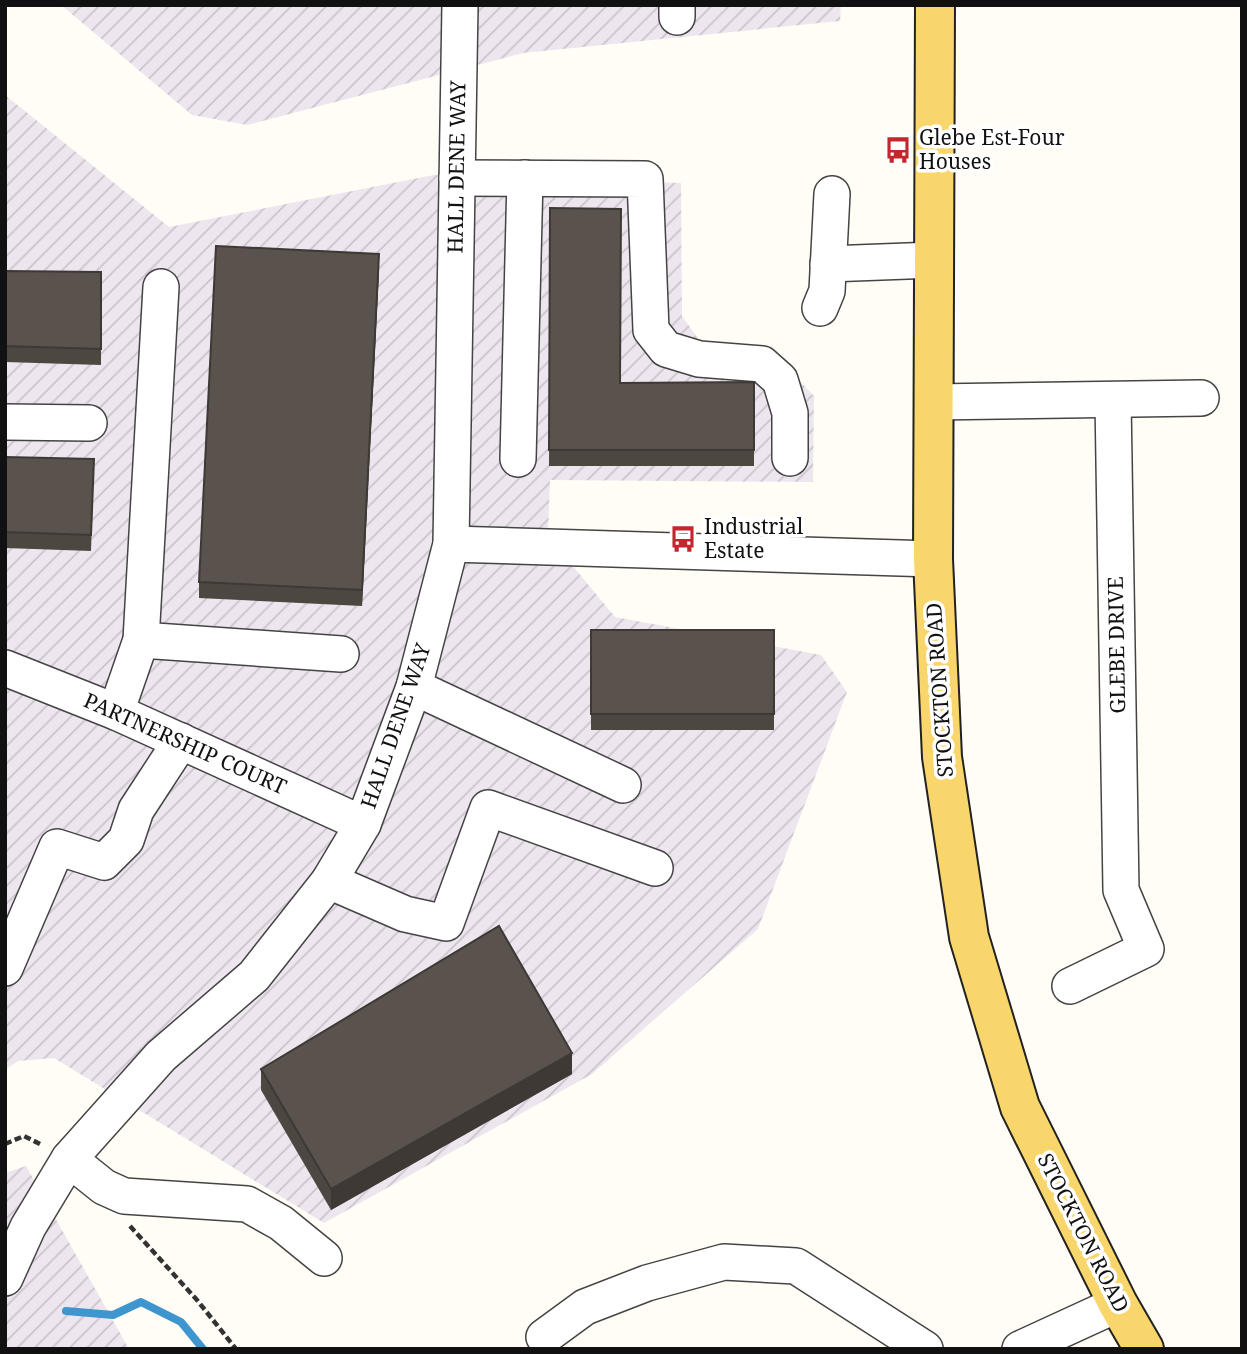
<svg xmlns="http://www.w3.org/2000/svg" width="1247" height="1354" font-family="'Noto Serif',serif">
	<defs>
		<pattern id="industrial-furrows" width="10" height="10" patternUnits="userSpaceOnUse" patternTransform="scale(1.75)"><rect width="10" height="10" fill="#eee6ef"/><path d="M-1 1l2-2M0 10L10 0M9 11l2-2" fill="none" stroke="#cbc4cc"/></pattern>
	</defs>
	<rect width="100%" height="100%" fill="#fffdf5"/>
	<g fill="url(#industrial-furrows)">
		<polygon points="61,5 841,5 840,21 523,53 247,125 192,115"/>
		<polygon points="5,95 169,227 434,175 681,183 682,316 702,344 774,355 814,396 813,482 550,480 548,536 615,617 821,655 847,692 758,929 592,1074 324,1223 54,1058 18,1061 5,1070"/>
		<polygon points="26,1166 129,1349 5,1349 5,1173"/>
	</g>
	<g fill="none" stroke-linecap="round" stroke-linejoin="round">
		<polyline stroke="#3f96cf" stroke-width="8" points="66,1311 113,1315 141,1302 181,1322 203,1349"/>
		<defs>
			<g id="minor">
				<polyline points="677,5 677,17"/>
				<polyline points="457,178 645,179 651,330 666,349 699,359 762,364 780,380 790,413 790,458"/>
				<polyline points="828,264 934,260"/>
				<polyline points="820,308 827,291 832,194"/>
				<polyline points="933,402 1201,398"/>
				<polyline points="5,422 89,423"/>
				<polyline points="518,459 525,178"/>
				<polyline points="451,544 933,559"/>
				<polyline points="141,640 341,654"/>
				<polyline points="5,668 116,712 363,824"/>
				<polyline points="414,687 623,785"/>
				<polyline points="116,712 141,640 161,287"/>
				<polyline points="329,881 405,914 446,923 488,808 655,868"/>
				<polyline points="5,968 57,847 104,862 126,840 136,810 181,741"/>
				<polyline points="1070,986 1146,949 1121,890 1113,400"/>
				<polyline points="69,1159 104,1187 124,1196 247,1204 281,1223 324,1258"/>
				<polyline points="5,1278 28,1227 69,1159 161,1056 254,976 329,881 363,824 414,687 451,544 460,5"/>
				<polyline points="544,1337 585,1307 647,1283 724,1262 796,1266 925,1349"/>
				<polyline points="1020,1349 1118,1304"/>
			</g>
			<polyline id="major" points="935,5 933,559 942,757 969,937 1020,1107 1118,1304 1144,1349"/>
		</defs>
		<use href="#minor" stroke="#444" stroke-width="38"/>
		<use href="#major" stroke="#222" stroke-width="42"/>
		<g stroke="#333" stroke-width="4.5" stroke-dasharray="7 3.5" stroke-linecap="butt">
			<polyline points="5,1144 24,1136 42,1145"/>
			<polyline points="130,1226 197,1300 236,1349"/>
		</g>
		<use href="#minor" stroke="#fff" stroke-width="35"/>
		<use href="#major" stroke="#f9d66b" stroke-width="38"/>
	</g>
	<g fill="#4d4742">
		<polygon points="550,208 620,383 754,382 754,466 549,466"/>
		<polygon points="379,270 362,606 199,598 199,582"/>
		<polygon points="5,271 101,272 101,365 5,362"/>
		<polygon points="5,457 94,459 91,551 5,548"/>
		<rect x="591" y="630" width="183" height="100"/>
		<polygon points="261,1069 572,1074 331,1210 261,1090"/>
	</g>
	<g fill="#3f3936">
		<polygon points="379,254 379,270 362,606 362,590"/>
		<polygon points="572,1053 572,1074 331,1210 331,1189"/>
	</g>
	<g fill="#5a524d" stroke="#3f3936" stroke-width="2">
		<polygon points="550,208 621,209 620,383 754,382 754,450 549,450"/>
		<polygon points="216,246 379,254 362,590 199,582"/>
		<polygon points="5,271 101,272 101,349 5,346"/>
		<polygon points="5,457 94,459 91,535 5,532"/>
		<rect x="591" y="630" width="183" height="84"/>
		<polygon points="499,926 572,1053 331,1189 261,1069"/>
	</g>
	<defs>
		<symbol id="bus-bare" viewBox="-9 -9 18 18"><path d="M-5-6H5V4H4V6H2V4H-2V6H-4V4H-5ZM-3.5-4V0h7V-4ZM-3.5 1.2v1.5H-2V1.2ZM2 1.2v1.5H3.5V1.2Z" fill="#c4262e" stroke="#fff" stroke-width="2.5" paint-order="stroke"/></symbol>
	</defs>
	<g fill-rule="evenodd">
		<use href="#bus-bare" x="879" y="131" width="38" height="38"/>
		<use href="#bus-bare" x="664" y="520" width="38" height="38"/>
	</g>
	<g text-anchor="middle" stroke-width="7" stroke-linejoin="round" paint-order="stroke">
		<g font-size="21" fill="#111" stroke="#fff" text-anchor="start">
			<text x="919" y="145">Glebe Est-Four<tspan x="919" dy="24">Houses</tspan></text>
			<text x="704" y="534">Industrial<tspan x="704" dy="24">Estate</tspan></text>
		</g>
		<g font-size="21" fill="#111" stroke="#fff">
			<text transform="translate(457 167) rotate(-89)" y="7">HALL DENE WAY</text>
			<text transform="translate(1117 645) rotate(-91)" y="7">GLEBE DRIVE</text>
			<text transform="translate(940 690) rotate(-94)" y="7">STOCKTON ROAD</text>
			<text transform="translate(396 726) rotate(-71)" y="7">HALL DENE WAY</text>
			<text transform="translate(185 744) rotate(24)" y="7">PARTNERSHIP COURT</text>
			<text transform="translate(1083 1233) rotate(63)" y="7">STOCKTON ROAD</text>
		</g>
	</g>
	<rect width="1247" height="1354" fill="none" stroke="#111111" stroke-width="14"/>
</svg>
